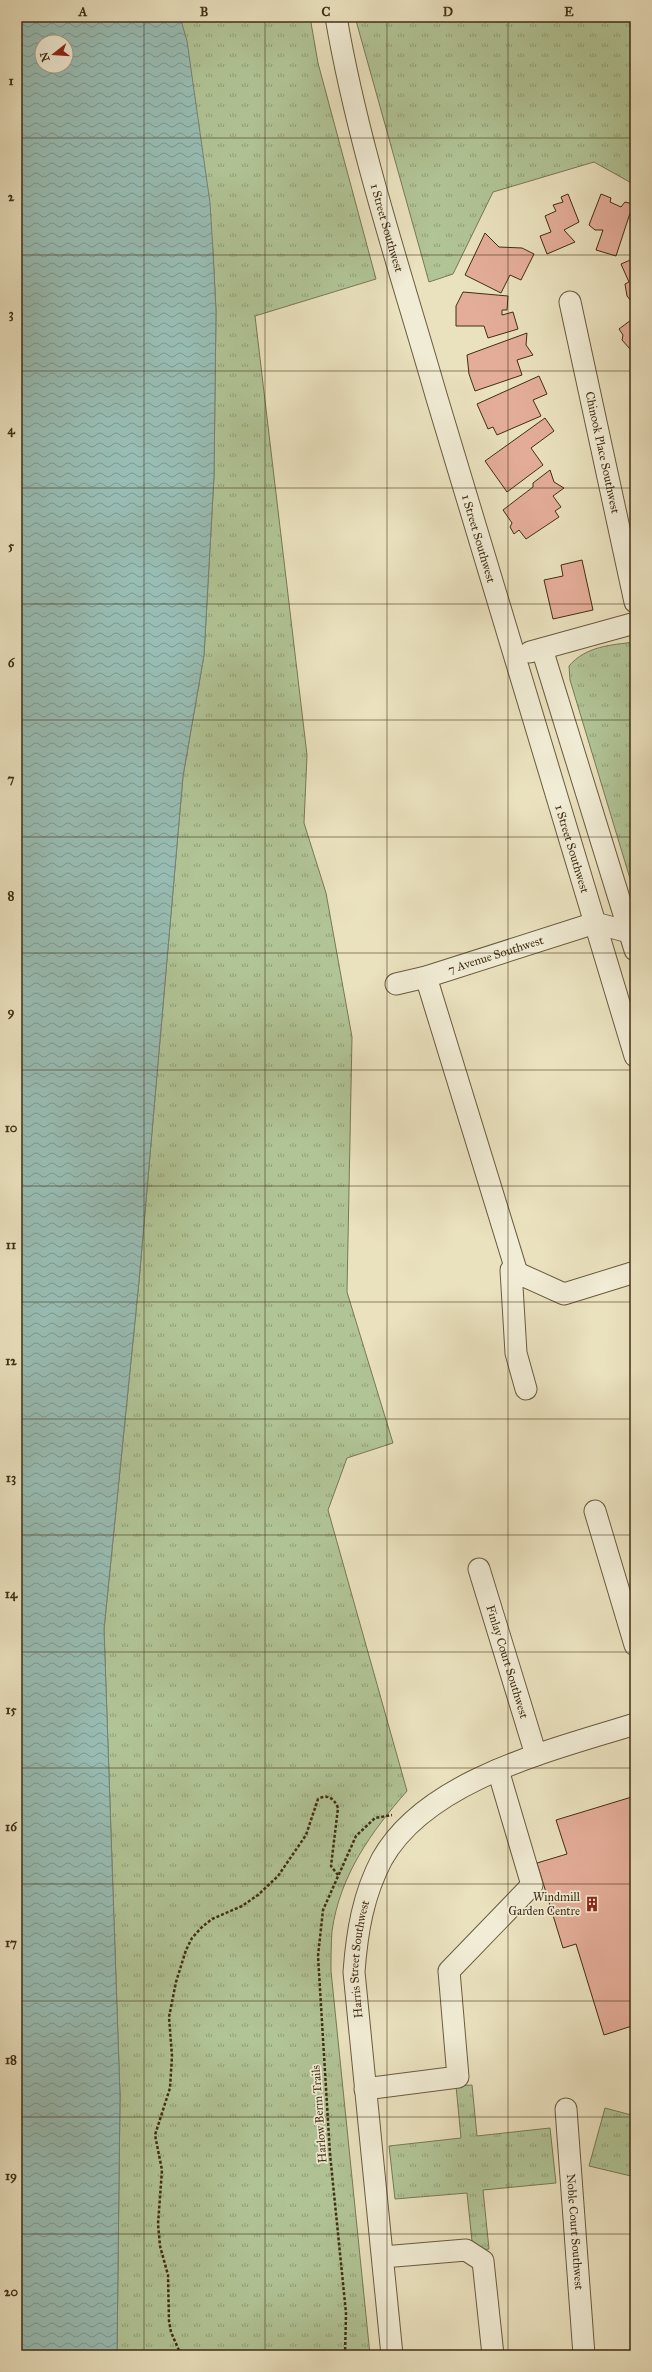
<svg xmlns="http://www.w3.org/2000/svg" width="652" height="2372" font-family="'IM FELL Great Primer',serif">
	<defs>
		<pattern id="grass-tufts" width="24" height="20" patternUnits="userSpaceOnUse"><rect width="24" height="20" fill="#b1c496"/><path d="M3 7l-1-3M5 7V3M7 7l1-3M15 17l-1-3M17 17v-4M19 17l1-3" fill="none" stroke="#91a079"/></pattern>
		<pattern id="water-waves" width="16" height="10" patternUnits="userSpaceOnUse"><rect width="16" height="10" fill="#98bdb4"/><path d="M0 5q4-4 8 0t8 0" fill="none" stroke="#7d9a91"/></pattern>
	</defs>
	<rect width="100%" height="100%" fill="#eae1be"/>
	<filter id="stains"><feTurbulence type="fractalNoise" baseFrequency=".005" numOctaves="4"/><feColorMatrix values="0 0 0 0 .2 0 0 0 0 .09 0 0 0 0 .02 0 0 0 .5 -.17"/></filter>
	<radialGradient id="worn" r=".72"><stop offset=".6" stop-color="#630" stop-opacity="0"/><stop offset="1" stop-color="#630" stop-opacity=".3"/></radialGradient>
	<g fill="url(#grass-tufts)" stroke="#787955">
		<path d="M179 17H310L318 63 376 279 255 316 307 755 304 823 326 893 352 1037 347 1292 393 1443 347 1458 328 1510 407 1791C371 1832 340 1875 332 1931 331 1944 331 1958 331 1971L370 2355H117L120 2096 104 1629 139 1281 183 776 204 655 214 476 216 311 213 251Z"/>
		<polygon points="355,17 635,17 635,185 594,162 493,192 453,274 429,282"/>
		<path d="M635 642V895L570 680 569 666C586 646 611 645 635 642Z"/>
		<polygon points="472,2085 477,2136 550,2128 556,2183 483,2190 489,2249 473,2251 467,2193 395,2199 389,2146 461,2138 456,2086"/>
		<polygon points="605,2108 635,2116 635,2177 589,2166"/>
	</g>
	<path fill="url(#water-waves)" stroke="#758474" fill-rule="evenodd" d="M17 17H180L187 41 210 203 213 251 216 311 214 476 204 655 183 776 139 1281 104 1629 120 2096 117 2355H17ZM42 42H66V66H42Z"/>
	<g fill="#e4ad99" stroke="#402e14">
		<polygon points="568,194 579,222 564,230 575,242 547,254 540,236 551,232 545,216 556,211 553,205 563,202 561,197"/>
		<polygon points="601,194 611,198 610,202 621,207 625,202 633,204 616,256 596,250 603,230 595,230 589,225"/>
		<polygon points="485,233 499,247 522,248 534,254 521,280 510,275 501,293 465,275"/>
		<polygon points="635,258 635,306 627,296 625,284 629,282 621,264"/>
		<polygon points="463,292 508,296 507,310 502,310 502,315 513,312 518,329 488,338 484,326 456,326 456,306"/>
		<polygon points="635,317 635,348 630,349 622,340 623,335 619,329"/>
		<polygon points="527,333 526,345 533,355 517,360 522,375 475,391 469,374 467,355"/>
		<polygon points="539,376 547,394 533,400 541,416 497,435 493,427 488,429 477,404"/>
		<polygon points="545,418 554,431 531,448 543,465 507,492 485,461"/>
		<polygon points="550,470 554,482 564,488 553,496 561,507 555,511 559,517 526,539 519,530 514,534 510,527 512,523 503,510 533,487 533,483"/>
		<polygon points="582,560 593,610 553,619 544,580 563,576 561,565"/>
		<polygon points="635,1796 635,2025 604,2035 576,1944 563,1948 537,1863 567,1854 556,1820"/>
	</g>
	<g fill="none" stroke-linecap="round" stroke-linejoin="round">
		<defs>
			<g id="minor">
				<path id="s1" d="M336 17C358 145 400 270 436 395 501 616 568 836 635 1056"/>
				<path id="s2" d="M570 302 635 602"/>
				<polyline points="542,649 635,950"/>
				<polyline points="530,652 635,623"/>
				<polyline points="426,977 517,1273"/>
				<path id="s3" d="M396 984 426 977 595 923 629 932 635 930"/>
				<polyline points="526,1389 516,1353 511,1270 564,1294 635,1272"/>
				<polyline points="595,1511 635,1645"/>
				<path id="s4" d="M479 1569 536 1755"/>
				<polyline points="365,2089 458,2077 449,1971 532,1885 498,1770"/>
				<path id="s5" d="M566 2109 584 2355"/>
				<polyline points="383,2257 466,2250 483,2261 493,2355"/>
				<path id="s6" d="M392 2355 354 1972C357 1932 363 1895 382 1859 427 1779 553 1750 635 1724"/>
			</g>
		</defs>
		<use href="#minor" stroke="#6a5b3e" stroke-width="23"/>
		<g stroke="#402e14" stroke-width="2.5" stroke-dasharray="3 2" stroke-linecap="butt">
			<path d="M181 2355 171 2332 169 2321 168 2275 160 2246 158 2224 162 2170 155 2135 170 2088 172 2056 169 2017 176 1982 186 1950 192 1938 202 1927 212 1919 242 1906 258 1895 278 1876 306 1835 318 1799C328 1794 334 1798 338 1808L331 1866 338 1875"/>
			<polyline points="345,2355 346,2313 330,2154 318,1956 323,1910 356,1836 375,1818 392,1815"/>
		</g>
		<use href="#minor" stroke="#f1ecd5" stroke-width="21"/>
	</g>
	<path fill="none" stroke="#402e14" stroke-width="1" stroke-opacity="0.55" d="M144 17V2355M265 17V2355M387 17V2355M508 17V2355M17 138H635M17 255H635M17 371H635M17 488H635M17 604H635M17 720H635M17 837H635M17 953H635M17 1070H635M17 1186H635M17 1302H635M17 1419H635M17 1535H635M17 1652H635M17 1768H635M17 1884H635M17 2001H635M17 2117H635M17 2234H635"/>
	<defs>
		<symbol id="building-bare" viewBox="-9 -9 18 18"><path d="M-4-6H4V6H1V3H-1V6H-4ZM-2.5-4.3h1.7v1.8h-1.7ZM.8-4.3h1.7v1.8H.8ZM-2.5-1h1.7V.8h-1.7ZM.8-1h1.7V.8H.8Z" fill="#8f2418" stroke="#f1ecd5" stroke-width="2.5" paint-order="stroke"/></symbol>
	</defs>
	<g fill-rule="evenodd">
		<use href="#building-bare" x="581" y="1893" width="22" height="22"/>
	</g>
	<g text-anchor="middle" stroke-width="3.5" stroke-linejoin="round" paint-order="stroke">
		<g font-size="12" fill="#402e14" stroke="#f1ecd5">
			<text dy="4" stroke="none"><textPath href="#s1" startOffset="217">1 Street Southwest</textPath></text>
			<text dy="4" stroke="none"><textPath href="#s2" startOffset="154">Chinook Place Southwest</textPath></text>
			<text dy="4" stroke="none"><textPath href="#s1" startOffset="541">1 Street Southwest</textPath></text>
			<text dy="4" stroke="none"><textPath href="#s1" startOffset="865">1 Street Southwest</textPath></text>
			<text dy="4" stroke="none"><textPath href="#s3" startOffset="104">7 Avenue Southwest</textPath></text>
			<text dy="4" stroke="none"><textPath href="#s4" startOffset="97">Finlay Court Southwest</textPath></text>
			<text dy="4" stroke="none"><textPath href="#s6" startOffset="398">Harris Street Southwest</textPath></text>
			<text transform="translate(319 2114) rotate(-94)" y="4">Harlow Berm Trails</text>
			<text dy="4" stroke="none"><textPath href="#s5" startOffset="123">Noble Court Southwest</textPath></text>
		</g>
		<g font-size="12" fill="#402e14" stroke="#f1ecd5" text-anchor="end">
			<text x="580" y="1901">Windmill<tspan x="580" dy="14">Garden Centre</tspan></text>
		</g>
	</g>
	<rect width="652" height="2372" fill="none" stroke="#eae1be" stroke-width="44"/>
	<g transform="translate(54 54) rotate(253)"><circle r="19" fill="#f1ecd5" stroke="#aaa088"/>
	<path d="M0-3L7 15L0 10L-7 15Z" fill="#8f2418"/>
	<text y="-6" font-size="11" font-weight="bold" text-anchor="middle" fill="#402e14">N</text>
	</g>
	<rect x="22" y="22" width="608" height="2328" fill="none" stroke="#402e14" stroke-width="1.5"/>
	<g font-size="13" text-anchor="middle" font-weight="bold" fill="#402e14">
		<text x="83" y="16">A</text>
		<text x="204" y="16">B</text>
		<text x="326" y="16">C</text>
		<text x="448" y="16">D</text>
		<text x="569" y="16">E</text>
		<text x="11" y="85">1</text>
		<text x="11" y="201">2</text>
		<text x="11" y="318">3</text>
		<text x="11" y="434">4</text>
		<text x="11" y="550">5</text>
		<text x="11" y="667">6</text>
		<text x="11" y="783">7</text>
		<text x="11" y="900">8</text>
		<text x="11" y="1016">9</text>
		<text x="11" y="1132">10</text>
		<text x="11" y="1249">11</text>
		<text x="11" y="1365">12</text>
		<text x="11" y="1482">13</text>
		<text x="11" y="1598">14</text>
		<text x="11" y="1714">15</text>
		<text x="11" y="1831">16</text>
		<text x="11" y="1947">17</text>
		<text x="11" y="2064">18</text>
		<text x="11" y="2180">19</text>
		<text x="11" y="2296">20</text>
	</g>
	<rect width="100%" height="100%" filter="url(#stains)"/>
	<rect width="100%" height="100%" fill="url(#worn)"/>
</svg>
